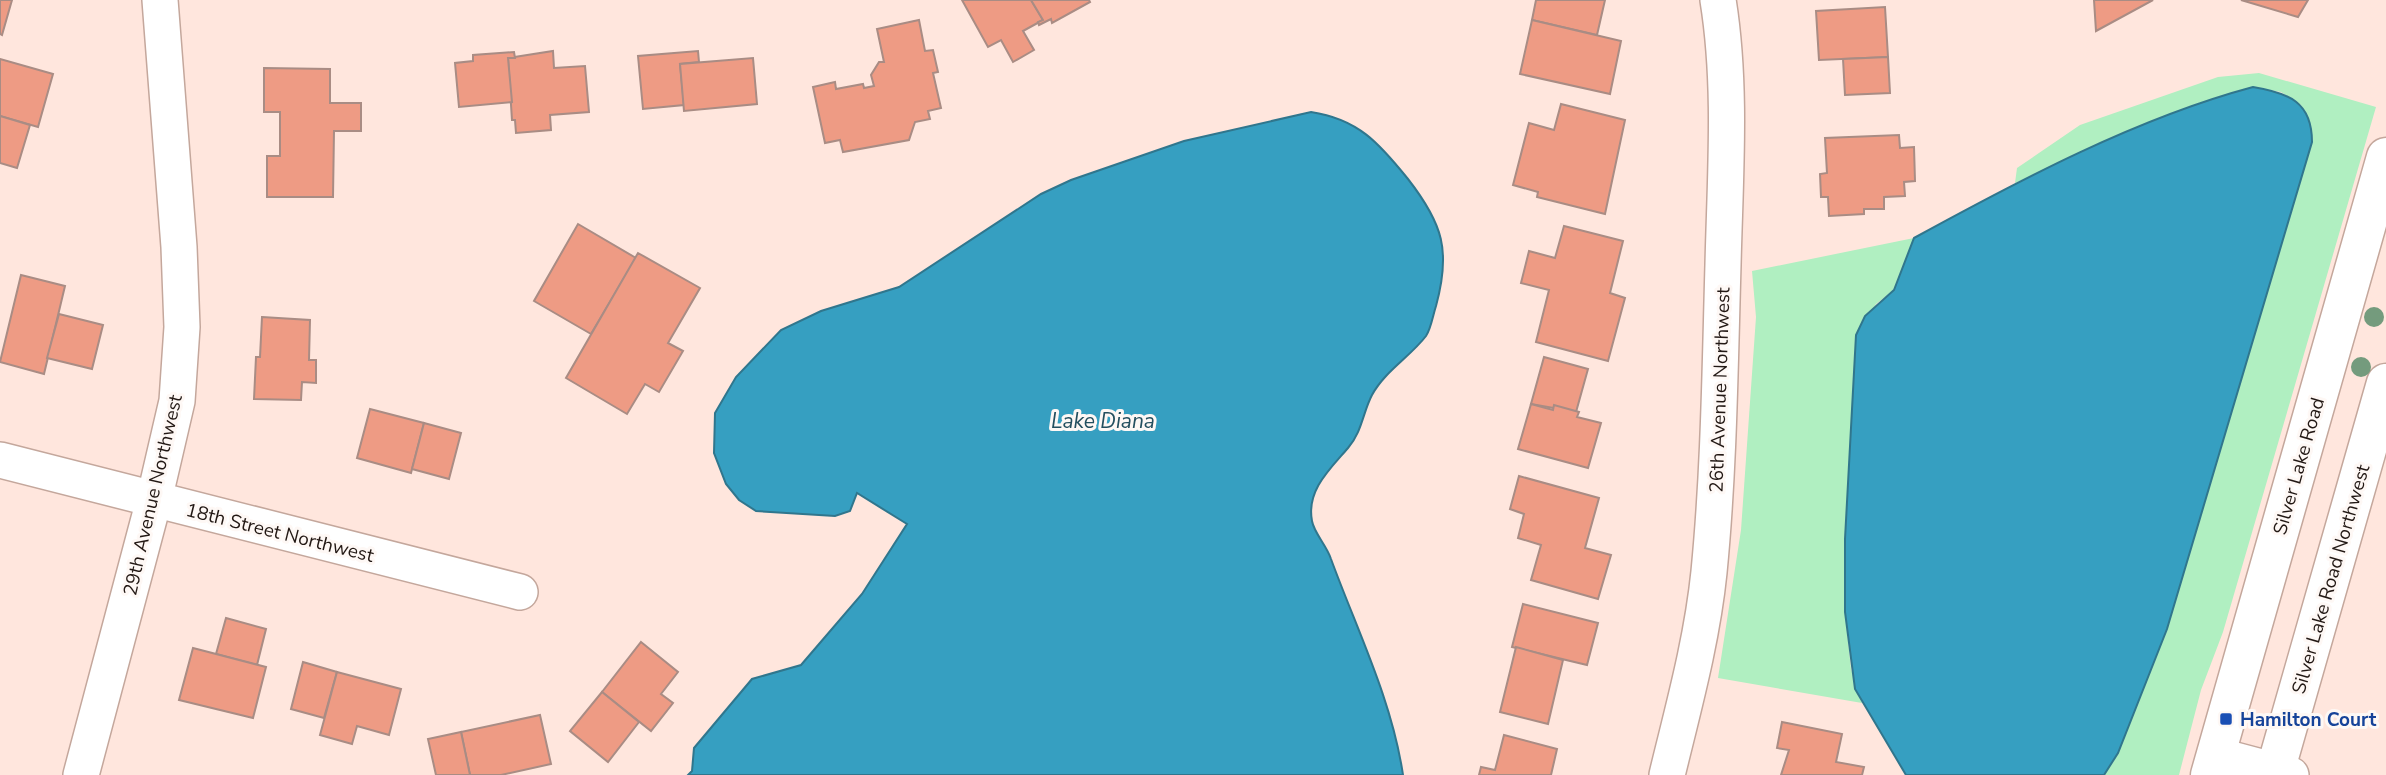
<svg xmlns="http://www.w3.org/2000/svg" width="2386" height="775" font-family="'Nunito Sans',sans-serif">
	<rect width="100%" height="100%" fill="#ffe6dd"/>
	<g fill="#b0efc1">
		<polygon points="2259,73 2376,107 2223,632 2201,690 2179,775 2104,775 2118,753 2167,629 2312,142 2301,105 2281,92 2253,87 2214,98 2015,183 2017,168 2080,125 2218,77"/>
		<polygon points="1914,238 1894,290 1876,304 1856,336 1845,539 1845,612 1851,669 1862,703 1718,678 1741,530 1756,317 1752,271"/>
	</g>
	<g fill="#369fc1" stroke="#30768d" stroke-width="2">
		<path d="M2253 87C2289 93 2312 102 2312 142L2167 629 2118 753 2104 775H1906L1855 689 1845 612V539L1856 335 1865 316 1894 290 1914 238C2020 180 2137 118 2253 87Z"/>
		<path d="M1311 112C1358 119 1379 143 1408 179 1443 224 1451 251 1436 306 1433 315 1431 329 1426 336 1410 357 1385 371 1372 395 1363 412 1362 432 1348 448 1331 468 1306 490 1312 521 1314 533 1327 546 1331 559 1357 630 1392 700 1403 775H688L692 771 694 748 752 679 801 665 862 594 907 524 857 493 850 511 835 516 756 511 739 500 726 484 714 453 715 413 736 377 781 330 821 311 899 287 1041 194 1071 180 1184 141Z"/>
	</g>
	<g fill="#ee9b84" stroke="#a98c84" stroke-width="2">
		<polygon points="0,0 12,0 2,35 0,34"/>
		<polygon points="962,0 1031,0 1043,20 1023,31 1034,50 1013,62 1001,40 988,47"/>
		<polygon points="1031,0 1089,0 1090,2 1052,23 1051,19 1039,25 1038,22 1043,20"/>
		<polygon points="1536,0 1605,0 1597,35 1532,20"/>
		<polygon points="2094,0 2153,0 2096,31"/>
		<polygon points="2241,0 2308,0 2298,17"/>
		<polygon points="1885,7 1888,57 1819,60 1816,11"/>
		<polygon points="919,20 925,51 933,50 938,72 933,73 941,108 928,111 930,119 915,122 909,140 843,152 840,140 825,143 813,87 835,82 836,89 863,84 864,88 874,86 871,75 879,62 884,62 877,29"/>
		<polygon points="1532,20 1621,41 1610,94 1520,74"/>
		<polygon points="553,51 554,68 585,66 589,112 550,115 551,130 516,133 515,120 512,120 508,58"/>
		<polygon points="698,51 699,62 680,64 684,105 643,109 638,56"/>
		<polygon points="514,52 515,58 508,58 512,102 459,107 455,63 473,61 473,55"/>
		<polygon points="1888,57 1890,93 1845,95 1843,59"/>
		<polygon points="753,58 757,104 684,111 680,64"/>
		<polygon points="0,59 53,74 38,127 0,116"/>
		<polygon points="264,68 330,69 330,103 361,103 361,131 334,131 333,197 267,197 267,156 280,156 280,112 264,112"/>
		<polygon points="1561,104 1625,120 1605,214 1537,197 1538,192 1513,185 1529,123 1554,130"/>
		<polygon points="0,116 30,125 17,168 0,163"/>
		<polygon points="1899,135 1900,148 1914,147 1915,181 1904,182 1905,196 1884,197 1884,209 1864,209 1864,214 1829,216 1828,197 1821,197 1820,174 1827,173 1825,138"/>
		<polygon points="578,224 636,258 591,334 534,301"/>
		<polygon points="1564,226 1623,241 1610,293 1625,298 1608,361 1536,342 1549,290 1521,283 1529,251 1555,258"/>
		<polygon points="638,253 700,288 668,343 683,351 659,392 645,384 627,414 566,378"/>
		<polygon points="21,275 65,286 44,374 0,362"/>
		<polygon points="59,314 103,325 92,369 47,358"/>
		<polygon points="262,317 310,320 309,360 316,360 316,383 302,382 301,400 254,399 256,357 260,357"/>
		<polygon points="1544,357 1588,369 1576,412 1531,404"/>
		<polygon points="1531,404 1553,410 1554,405 1579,412 1577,417 1601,423 1588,468 1518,449"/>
		<polygon points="370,409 424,423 411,473 357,458"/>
		<polygon points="424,423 461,433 449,479 412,469"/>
		<polygon points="1519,476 1599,498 1585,548 1611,555 1598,599 1531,580 1541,545 1518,538 1524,514 1510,509"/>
		<polygon points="1523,604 1598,623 1587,665 1512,647"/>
		<polygon points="226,618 266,629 257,665 216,654"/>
		<polygon points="641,642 678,672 661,694 673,703 651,731 602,692"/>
		<polygon points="1516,647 1563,660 1548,724 1500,712"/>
		<polygon points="193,648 266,667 253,718 179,700"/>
		<polygon points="303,662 337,672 324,718 291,709"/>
		<polygon points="337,672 401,689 389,735 357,726 352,744 320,735"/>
		<polygon points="602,692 639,722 608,762 570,731"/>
		<polygon points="540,715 551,764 501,775 470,775 461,732"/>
		<polygon points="1782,722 1842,734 1836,762 1864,767 1862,775 1781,775 1789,750 1777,748"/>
		<polygon points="461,732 470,775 436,775 428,739"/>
		<polygon points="1504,735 1557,749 1551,775 1479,775 1481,767 1495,770"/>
	</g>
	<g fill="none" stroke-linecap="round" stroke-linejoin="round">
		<defs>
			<g id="street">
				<polyline points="0,460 520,592"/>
				<polyline points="2216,755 2291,775"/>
				<polyline points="81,775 154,500 177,401 182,327 179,247 160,0"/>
				<path d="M1667 775C1683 709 1702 641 1709 572 1719 470 1720 368 1723 265 1725 178 1732 86 1718 0"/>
			</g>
			<g id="secondary">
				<polyline points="2210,775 2386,157"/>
				<polyline points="2274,775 2386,383"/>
			</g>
		</defs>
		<use href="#street" stroke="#c4a79c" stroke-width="38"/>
		<use href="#secondary" stroke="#c4a79c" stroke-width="41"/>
		<use href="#street" stroke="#fff" stroke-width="35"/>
		<use href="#secondary" stroke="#fff" stroke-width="38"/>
	</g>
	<g fill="#749b7d">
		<circle cx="2374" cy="317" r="10"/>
		<circle cx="2361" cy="367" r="10"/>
	</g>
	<rect fill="#1a4fb4" stroke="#fef8f5" stroke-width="2.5" x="2219" y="712" width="14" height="14" rx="3.5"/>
	<g text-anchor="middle" stroke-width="6" stroke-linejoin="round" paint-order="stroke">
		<g font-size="19" fill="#221814" stroke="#fef8f5">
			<text transform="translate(1719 390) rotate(-88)" y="7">26th Avenue Northwest</text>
			<text transform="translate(2298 466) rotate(-74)" y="7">Silver Lake Road</text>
			<text transform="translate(152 495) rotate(-77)" y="7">29th Avenue Northwest</text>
			<text transform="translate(280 532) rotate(14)" y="7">18th Street Northwest</text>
			<text transform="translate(2330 579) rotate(-74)" y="7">Silver Lake Road Northwest</text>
		</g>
		<g font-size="19" font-weight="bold" fill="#164399" stroke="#fef8f5" text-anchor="start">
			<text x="2240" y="726">Hamilton Court</text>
		</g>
		<g font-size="21" font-style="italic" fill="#244f5f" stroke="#fef8f5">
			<text x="1103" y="428">Lake Diana</text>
		</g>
	</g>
</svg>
